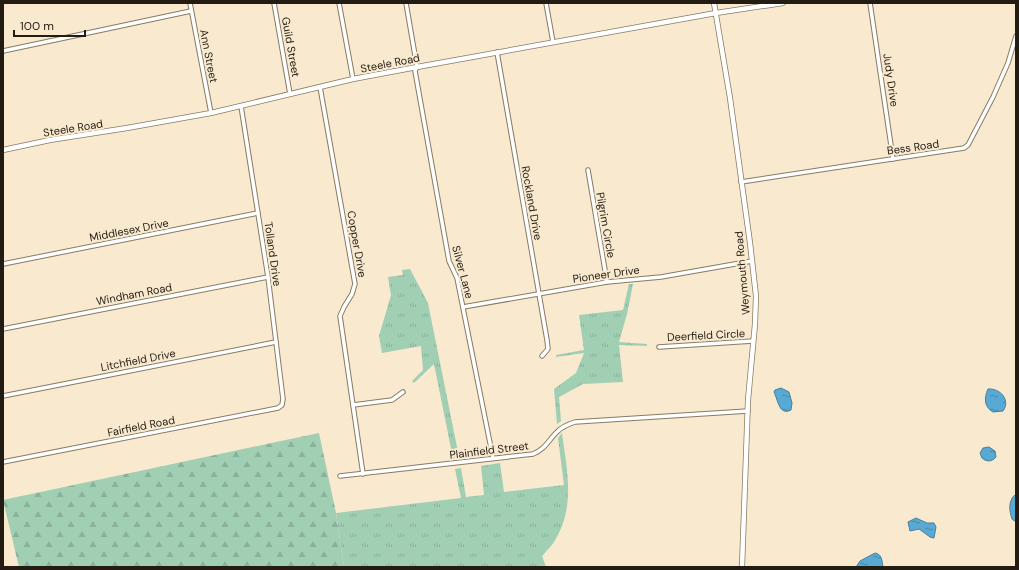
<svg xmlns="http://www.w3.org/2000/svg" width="1019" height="570" font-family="'DM Sans',sans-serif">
	<defs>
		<pattern id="forest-firs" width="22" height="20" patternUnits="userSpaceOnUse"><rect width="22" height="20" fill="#a0cfb3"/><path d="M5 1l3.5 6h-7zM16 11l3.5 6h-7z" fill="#8ab199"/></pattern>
		<pattern id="park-tufts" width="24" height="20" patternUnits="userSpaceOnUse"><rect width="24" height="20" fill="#a0cfb3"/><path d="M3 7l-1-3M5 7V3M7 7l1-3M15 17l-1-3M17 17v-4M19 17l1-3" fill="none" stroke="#8ab199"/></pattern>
		<pattern id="water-ripples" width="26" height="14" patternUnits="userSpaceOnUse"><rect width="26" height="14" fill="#58a9d3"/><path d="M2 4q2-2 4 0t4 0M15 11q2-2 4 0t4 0" fill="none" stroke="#4889aa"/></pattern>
	</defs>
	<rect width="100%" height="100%" fill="#f8e9cf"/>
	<polygon fill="url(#forest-firs)" points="319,433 336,513 344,567 19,567 3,500"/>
	<g fill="url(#park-tufts)">
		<polygon points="410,269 428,303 459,457 453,458 434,364 414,383 412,381 423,370 421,346 382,353 379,336 391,295 388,277 403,275 402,270"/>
		<polygon points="629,284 633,284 627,314 619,342 647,344 647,346 619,345 623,382 583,384 559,397 561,421 557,424 554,389 576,373 584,353 556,357 556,355 584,350 579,315 623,310"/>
		<path d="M562 433C567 471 576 507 554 542 551 547 546 551 542 556L546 567H344L336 513 461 498 455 469 461 468 466 497 484 495 481 466 500 463 504 492 564 485 558 438Z"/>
	</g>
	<g fill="url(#water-ripples)" stroke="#487f99">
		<path d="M781 388 789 392 792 403 791 410C779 416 778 400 774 392L775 390Z"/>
		<path d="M988 389C1000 388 1011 400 1003 411L993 412C984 407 984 398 988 389Z"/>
		<path d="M989 447 995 451 996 457C992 462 986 462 982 458L980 453 983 448Z"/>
		<path d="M1016 494V522L1012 519C1009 510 1008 500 1016 494Z"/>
		<polygon points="916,518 927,523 934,523 936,527 934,538 930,537 919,529 910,531 908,522"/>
		<path d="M875 553C882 554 882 561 883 567H856L860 561Z"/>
	</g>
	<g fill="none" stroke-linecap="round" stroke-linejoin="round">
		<defs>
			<g id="minor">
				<polyline points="190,3 211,113"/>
				<polyline points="274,3 290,94"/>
				<polyline points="339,3 353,79"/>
				<polyline points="406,3 417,67 415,71 449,261 457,278 493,458"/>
				<polyline points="546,3 553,42"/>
				<polyline points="870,3 893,159"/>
				<polyline points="3,51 191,11"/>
				<polyline points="497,52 547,340 548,349 542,356"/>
				<polyline points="320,87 355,284 352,294 344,307 340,316 363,474"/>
				<polyline points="588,170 607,282"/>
				<polyline points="741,182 964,148 968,145 993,97 1008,63 1016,36"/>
				<polyline points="3,264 258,213"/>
				<polyline points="463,307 607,282 661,277 752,261"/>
				<polyline points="3,329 268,277"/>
				<polyline points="659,347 753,341"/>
				<polyline points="3,396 276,342"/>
				<polyline points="353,405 392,400 403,392"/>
				<polyline points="3,462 278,408 282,405 283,399 268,277 241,106"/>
				<path d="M340 476 533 454C546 449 549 439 558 431 563 426 569 424 575 422L748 411"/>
			</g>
			<g id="tertiary">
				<polyline points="714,3 730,98 750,243 756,296 755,324 748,400 742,567"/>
				<polyline points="3,150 50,140 127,128 211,113 353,79 417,67 716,13 783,3"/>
			</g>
		</defs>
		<use href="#minor" stroke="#887b64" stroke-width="5.5"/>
		<use href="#tertiary" stroke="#887b64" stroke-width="6"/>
		<use href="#minor" stroke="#fff" stroke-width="3.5"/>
		<use href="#tertiary" stroke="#fff" stroke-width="4.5"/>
	</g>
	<g text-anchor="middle" stroke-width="4" stroke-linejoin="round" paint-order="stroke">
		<g font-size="11" fill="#221c13" stroke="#f8e9cf">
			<text transform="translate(291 47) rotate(80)" y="4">Guild Street</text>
			<text transform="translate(209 56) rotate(79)" y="4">Ann Street</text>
			<text transform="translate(390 63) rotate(-11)" y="4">Steele Road</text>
			<text transform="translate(891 80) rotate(82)" y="4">Judy Drive</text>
			<text transform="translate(73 128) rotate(-9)" y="4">Steele Road</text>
			<text transform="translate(913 147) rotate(-8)" y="4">Bess Road</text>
			<text transform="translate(532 203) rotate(80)" y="4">Rockland Drive</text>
			<text transform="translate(606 225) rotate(80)" y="4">Pilgrim Circle</text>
			<text transform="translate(129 230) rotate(-11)" y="4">Middlesex Drive</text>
			<text transform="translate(357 244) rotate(80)" y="4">Copper Drive</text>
			<text transform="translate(273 254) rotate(82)" y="4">Tolland Drive</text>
			<text transform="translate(463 272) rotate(75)" y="4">Silver Lane</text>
			<text transform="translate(742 273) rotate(-95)" y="4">Weymouth Road</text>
			<text transform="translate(606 274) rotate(-8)" y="4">Pioneer Drive</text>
			<text transform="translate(134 294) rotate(-11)" y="4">Windham Road</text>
			<text transform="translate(706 335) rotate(-3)" y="4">Deerfield Circle</text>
			<text transform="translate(138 360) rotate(-11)" y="4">Litchfield Drive</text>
			<text transform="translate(141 426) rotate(-11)" y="4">Fairfield Road</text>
			<text transform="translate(489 450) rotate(-7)" y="4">Plainfield Street</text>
		</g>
	</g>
	<rect width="1019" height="570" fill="none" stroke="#221c13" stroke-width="8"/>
	<path d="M14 30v6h71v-6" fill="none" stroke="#221c13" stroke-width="2"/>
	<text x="20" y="30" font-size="12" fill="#221c13" stroke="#f8e9cf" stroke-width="3" paint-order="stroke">100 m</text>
</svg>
